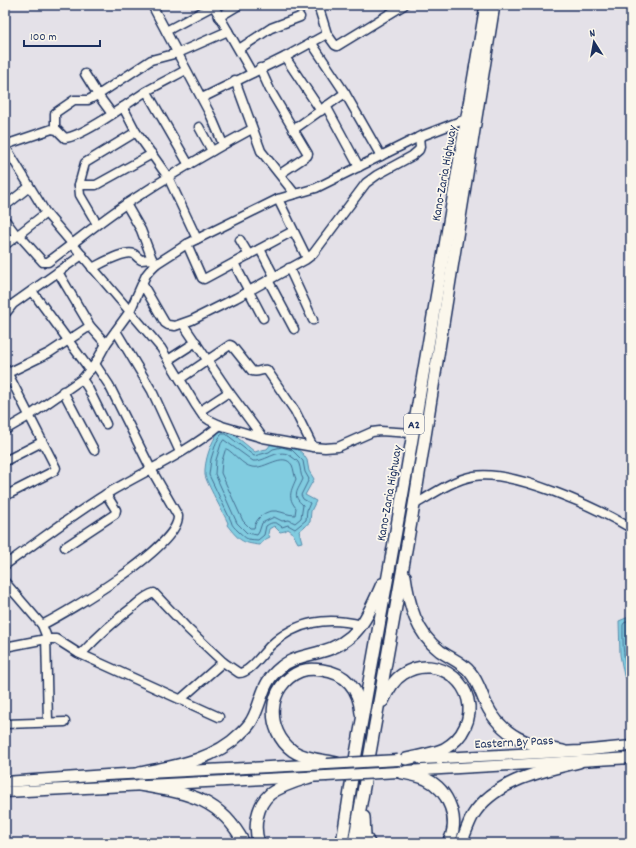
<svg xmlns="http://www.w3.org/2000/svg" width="636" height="848" font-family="Dekko,sans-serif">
	<rect width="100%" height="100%" fill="#e4e1e8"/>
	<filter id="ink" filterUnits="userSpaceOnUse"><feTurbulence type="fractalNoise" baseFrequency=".025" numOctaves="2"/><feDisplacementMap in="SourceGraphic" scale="8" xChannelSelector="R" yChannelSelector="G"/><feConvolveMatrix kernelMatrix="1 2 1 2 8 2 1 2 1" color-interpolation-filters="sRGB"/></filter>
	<g filter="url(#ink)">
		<g fill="#81cce0" stroke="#588dac">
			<path d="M227 429 255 452 261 450 267 449 271 444 282 443 295 447 303 454 307 460 309 471 314 479 305 495 316 501 311 511 310 522 299 531 302 542 298 543 292 532 288 529 285 531 280 532 274 526 269 529 268 534 270 537 264 540 260 545C241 543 239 540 227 525L228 523C224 514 206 482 205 475 204 461 211 442 219 431Z"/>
			<polygon points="631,616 631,684 624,676 620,655 619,621"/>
		</g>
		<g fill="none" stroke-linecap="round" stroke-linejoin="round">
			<g stroke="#446e92" stroke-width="1">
				<path d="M222 434H226L254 456 269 452 273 449 282 447 292 450 303 461 305 472 309 479 301 495 303 499 310 503 307 510 306 520 295 529 288 525 282 527C276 522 273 521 266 526L264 535 258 540C245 539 248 540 238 531 235 528 232 526 231 521L209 475 211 459 216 443Z"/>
				<path d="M224 440 253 461C267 462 279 446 292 457 295 459 298 461 299 464 301 469 300 474 303 479 298 491 291 495 303 505L301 518 295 523 289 520 282 521 274 517 262 523 259 532 257 535 247 533 237 523 215 474 216 460 221 444Z"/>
				<path d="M227 449C235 454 242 465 252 467 265 470 283 451 292 465 294 469 294 475 296 479 291 491 287 497 296 508L295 515C288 515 283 512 276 511 265 510 256 518 254 528H250L243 521 221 473 222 461 225 451Z"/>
				<path d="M631 620 624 623 623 625C623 639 622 667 631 678"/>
				<polyline points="631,625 628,628 629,654 631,665"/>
			</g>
			<defs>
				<g id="minor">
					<polyline points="152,5 211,116 223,144"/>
					<polyline points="213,5 252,73"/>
					<polyline points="318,5 327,34 335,45 337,46 404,5"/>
					<polyline points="219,17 239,5"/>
					<polyline points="166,31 213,6"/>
					<polyline points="311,42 345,93 381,156"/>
					<polyline points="239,49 271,28 300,17"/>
					<polyline points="285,57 321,111"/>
					<polyline points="260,68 270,90 308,154 307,156 280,174"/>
					<polyline points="85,74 98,95 112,114"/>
					<polyline points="235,80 261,151 295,194"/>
					<polyline points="147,92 189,165"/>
					<polyline points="202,98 285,57 327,34"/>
					<polyline points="326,106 359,167"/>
					<polyline points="123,107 136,132 168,177 197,239"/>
					<polyline points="199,127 212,151"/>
					<polyline points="55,129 55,113 74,100 88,100 98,95 151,60 178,53 228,31"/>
					<polyline points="293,130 345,93"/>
					<path d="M5 145 52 129 57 130 65 138C84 136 127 104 145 92 159 84 173 77 186 70"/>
					<polyline points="5,146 46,213 161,348 195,404 203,416 209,420 222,426 263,438 313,447 325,448 338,447 372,432 380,431 412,433"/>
					<polyline points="79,185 96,185 152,154"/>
					<polyline points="278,199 307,258"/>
					<polyline points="126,204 141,230 152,259"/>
					<polyline points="5,206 29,187"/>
					<polyline points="5,220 17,236"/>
					<polyline points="97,224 80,195 79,185 85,163 136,132"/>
					<path d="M19 235 43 262H48C74 243 99 222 126 204 167 177 209 152 252 129"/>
					<polyline points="240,240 249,255"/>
					<polyline points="187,244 202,278 204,279 293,231"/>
					<polyline points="5,245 46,213"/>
					<polyline points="260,249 274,276"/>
					<polyline points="234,263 263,318"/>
					<path d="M92 268C101 264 124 250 134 254 136 256 138 258 141 260L152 259 156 264"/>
					<polyline points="289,268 313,320"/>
					<polyline points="58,272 90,326 106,344"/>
					<polyline points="268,280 294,329"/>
					<polyline points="143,285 165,323 168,325 175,326 192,320 236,298 305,260 313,254 366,183 377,175 412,156 419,150 420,147 419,137"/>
					<polyline points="32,291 90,370"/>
					<polyline points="5,314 13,304 82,255"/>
					<polyline points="183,324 229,392 263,438"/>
					<polyline points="116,331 152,391 180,452"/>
					<polyline points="168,360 196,342"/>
					<polyline points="5,368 56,468 54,471 5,496"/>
					<polyline points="8,373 49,353 90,326"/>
					<polyline points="82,379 88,388 106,424"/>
					<path d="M180 379 230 345 232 346 252 371C258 373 261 369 267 370L295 411 313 447"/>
					<polyline points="63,391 94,450"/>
					<polyline points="200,411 229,392"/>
					<polyline points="5,430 29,416 82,379 95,364 106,344 130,311 146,275 150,270 156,264 187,244 278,199 316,188 419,137 466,119"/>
					<polyline points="5,461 42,442"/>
					<path d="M414 505C433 494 452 480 474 476 515 470 595 507 631 528"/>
					<polyline points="65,547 115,514 116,510 106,494"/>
					<path d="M5 565C39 541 72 515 108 493 145 471 187 453 220 425"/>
					<polyline points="5,582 42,625 46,635 48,722"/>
					<path d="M42 625C69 611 179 547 178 516L151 469 109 385 95 364"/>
					<polyline points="5,647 46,639 56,639 78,653 219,717"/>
					<path d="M81 654C97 637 114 621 133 607 139 602 146 595 154 593L188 629 223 662 239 673C250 673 262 654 270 646 297 620 328 617 362 625"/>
					<polyline points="181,699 223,662"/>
					<polyline points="5,724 65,722"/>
				</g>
				<g id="major">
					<polyline points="421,759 580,751 631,746"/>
					<polyline points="406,771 631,758"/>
					<polyline points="5,782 107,775 327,764"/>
					<polyline points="5,792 326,776"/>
				</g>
				<g id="highway">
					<path d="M405 576C409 605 416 633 440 651 450 658 462 662 470 672 478 681 481 693 486 704 502 737 530 746 563 751"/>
					<path d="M383 701C387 692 393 680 403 674 438 651 483 688 465 727 461 736 453 744 444 749 432 754 418 756 406 759"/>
					<path d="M337 763C323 760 305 759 293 751 265 731 266 685 301 671 307 669 315 669 322 670 346 673 359 689 361 713"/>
					<path d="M398 772C407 774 417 775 426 779 449 790 461 821 448 843"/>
					<path d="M140 773C175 766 214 760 240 734 244 730 249 726 252 720 263 700 261 683 280 668 291 658 306 656 320 652 358 642 367 618 382 584"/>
					<path d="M140 785C186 793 220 797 244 843"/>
					<polyline points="364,817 365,836 369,843"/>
					<path d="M259 843C253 827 257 805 270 794 282 785 297 781 310 777"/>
					<polyline points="342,843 354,765 403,492 486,5"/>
					<polyline points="354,843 414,505 494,5"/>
					<path d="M461 843C465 834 468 824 473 815 495 780 543 771 579 762"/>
				</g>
			</defs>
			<use href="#minor" stroke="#1b2f5e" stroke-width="11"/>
			<use href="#major" stroke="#1b2f5e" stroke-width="13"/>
			<use href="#highway" stroke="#1b2f5e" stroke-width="14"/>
			<use href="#minor" stroke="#fbf7ec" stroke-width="8"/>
			<use href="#major" stroke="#fbf7ec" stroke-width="10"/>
			<use href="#highway" stroke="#fbf7ec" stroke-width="11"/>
			<defs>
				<g id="major-bridge">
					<polyline points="327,764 398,760"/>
					<polyline points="326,776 398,772"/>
				</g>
			</defs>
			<use href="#major-bridge" stroke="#1b2f5e" stroke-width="13" stroke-linecap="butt"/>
			<use href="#major-bridge" stroke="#fbf7ec" stroke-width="10"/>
		</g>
	</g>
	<g text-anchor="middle" stroke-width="3.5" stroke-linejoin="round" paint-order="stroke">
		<rect fill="#fbf7ec" stroke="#5e6b89" stroke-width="1" x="404" y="414" width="20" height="20" rx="3"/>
		<g font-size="12" font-weight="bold" fill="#1b2f5e">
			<text x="414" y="428">A2</text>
		</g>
		<g font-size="13" fill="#1b2f5e" stroke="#fbf7ec">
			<text transform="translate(443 173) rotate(-80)" y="5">Kano-Zaria Highway</text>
			<text transform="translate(388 493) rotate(-80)" y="5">Kano-Zaria Highway</text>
			<text transform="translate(514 741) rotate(-3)" y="5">Eastern By Pass</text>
		</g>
	</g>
	<rect width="636" height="848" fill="none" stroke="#fbf7ec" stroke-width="20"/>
	<rect x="10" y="10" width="616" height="828" fill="none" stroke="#1b2f5e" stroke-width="1.5" filter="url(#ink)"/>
	<g transform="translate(594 42) rotate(349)" stroke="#fbf7ec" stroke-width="3" paint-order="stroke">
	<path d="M0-3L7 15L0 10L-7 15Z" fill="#1b2f5e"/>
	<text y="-6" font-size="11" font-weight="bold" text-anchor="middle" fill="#1b2f5e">N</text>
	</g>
	<path d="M24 40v6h76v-6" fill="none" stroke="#1b2f5e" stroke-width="2"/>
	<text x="30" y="40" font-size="12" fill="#1b2f5e" stroke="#fbf7ec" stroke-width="3" paint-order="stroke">100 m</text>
</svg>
